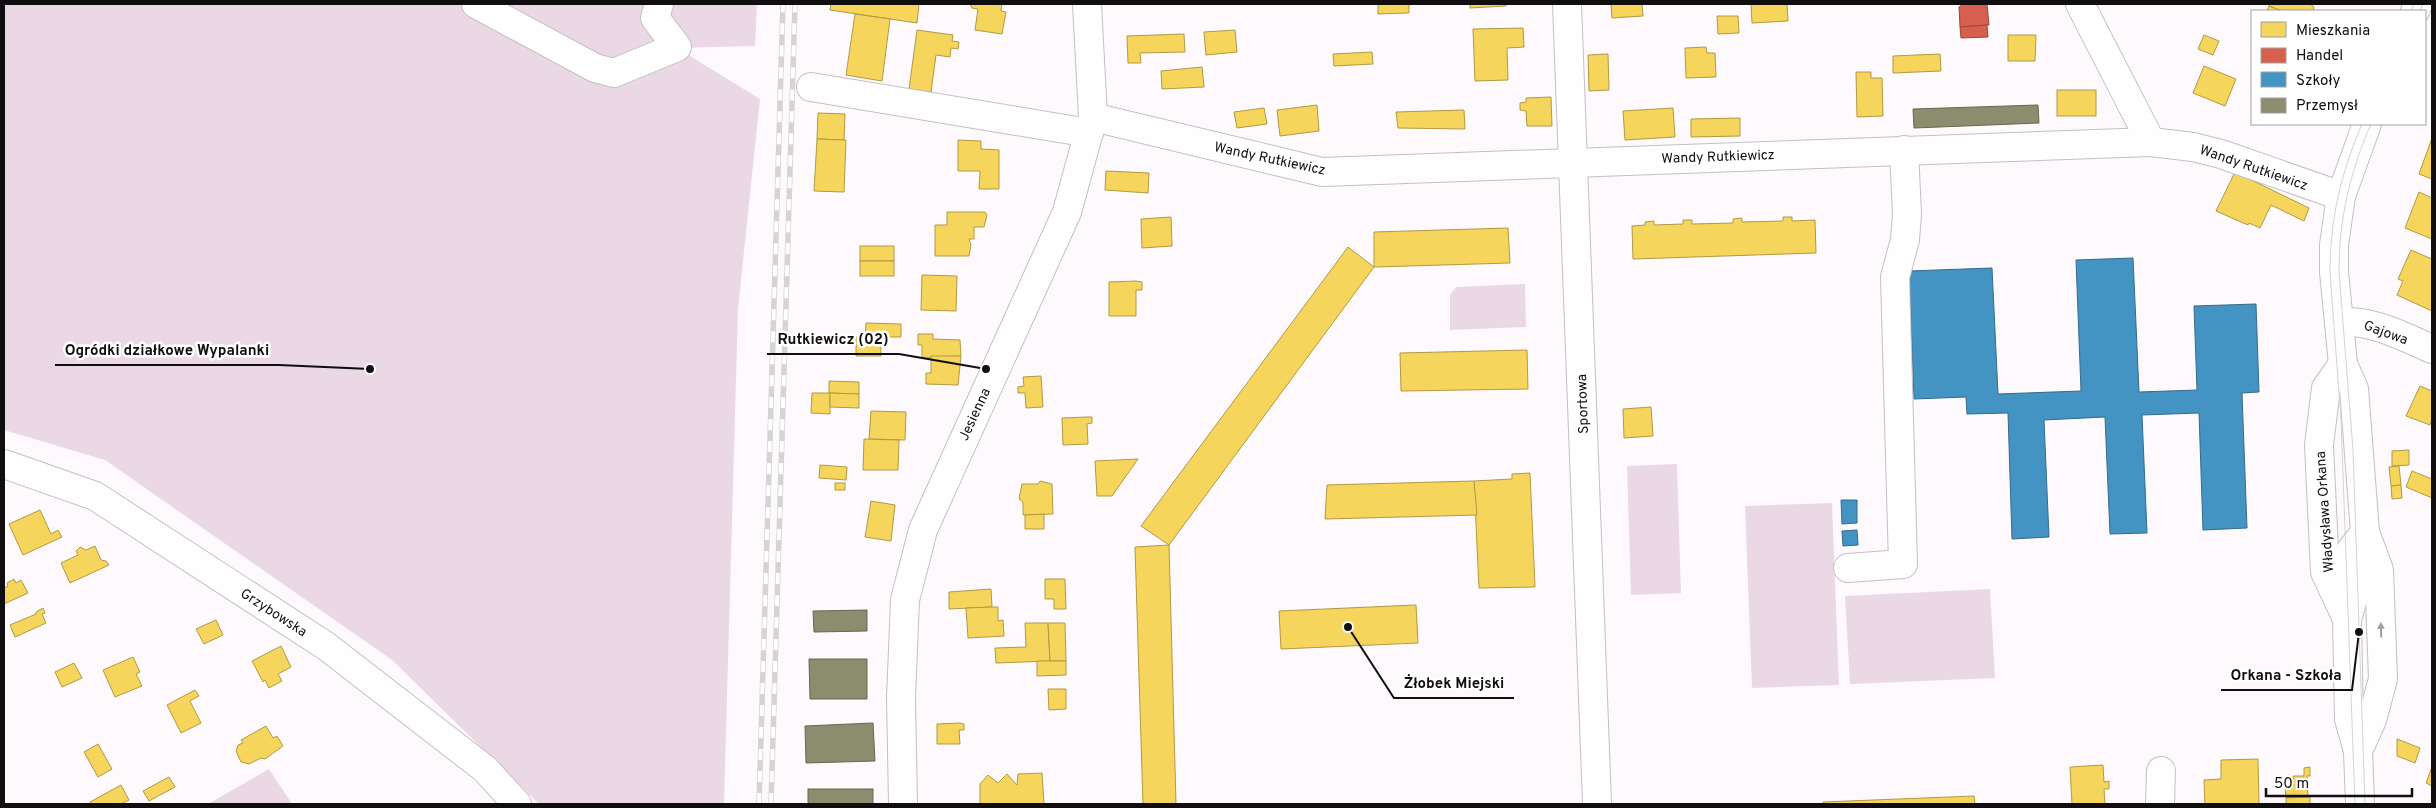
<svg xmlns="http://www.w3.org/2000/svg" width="2436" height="808" font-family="Overpass,sans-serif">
	<rect width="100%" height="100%" fill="#fef9fc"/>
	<g fill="#ead9e5">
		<polygon points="4,4 757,4 755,46 677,48 760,99 738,309 724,804 539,804 392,660 105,460 4,430"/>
		<polygon points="1525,284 1526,327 1450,330 1450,295 1456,287"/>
		<polygon points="1677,464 1681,593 1631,595 1627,466"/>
		<polygon points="1832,503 1839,685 1752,688 1745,506"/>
		<polygon points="1990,589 1995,678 1850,684 1845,596"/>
		<polygon points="269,769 292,804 208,804"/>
	</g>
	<g fill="#f6d55c" stroke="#b19945">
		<polygon points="831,4 919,4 917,23 830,10"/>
		<polygon points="970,4 1002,4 1001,11 1006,12 1002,34 975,30 978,9 972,8"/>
		<polygon points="1378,4 1409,4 1409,13 1378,14"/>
		<polygon points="1470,4 1506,4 1506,6 1470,8"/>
		<polygon points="1611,4 1642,4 1643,16 1612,18"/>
		<polygon points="1751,4 1787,4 1788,21 1752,23"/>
		<polygon points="2270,4 2310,4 2314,7 2313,11 2282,11 2269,6"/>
		<polygon points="2269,6 2282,11 2267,11"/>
		<polygon points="855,14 890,19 882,81 846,75"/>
		<polygon points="1717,16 1738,16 1739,33 1718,34"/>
		<polygon points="1523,28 1524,47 1507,48 1508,80 1475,81 1473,29"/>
		<polygon points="917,30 953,35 952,41 959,42 958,49 951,48 950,57 936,55 931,92 909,89"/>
		<polygon points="1235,30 1237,52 1206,55 1204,32"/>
		<polygon points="1184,34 1185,52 1140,53 1141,63 1128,63 1127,36"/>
		<polygon points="2008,35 2036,35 2035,61 2008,61"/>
		<polygon points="2204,35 2219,41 2213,55 2198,49"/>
		<polygon points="1706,47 1707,53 1715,53 1716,77 1686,78 1685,48"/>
		<polygon points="1372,52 1373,64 1334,66 1333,54"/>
		<polygon points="1608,54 1609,90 1589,91 1588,55"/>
		<polygon points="1940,54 1941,71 1893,73 1893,56"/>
		<polygon points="2204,66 2236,79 2225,106 2193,93"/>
		<polygon points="1202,67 1204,87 1162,89 1161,71"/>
		<polygon points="1856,72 1871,72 1871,78 1882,78 1883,116 1857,117"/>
		<rect x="2057" y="90" width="39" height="26"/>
		<polygon points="1551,97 1552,126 1527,126 1526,111 1520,110 1520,103 1526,102 1526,98"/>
		<polygon points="1317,105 1319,131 1280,136 1277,110"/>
		<polygon points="1264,108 1267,124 1237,128 1234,112"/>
		<polygon points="1673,108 1675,137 1625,140 1623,111"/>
		<polygon points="1464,110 1465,129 1398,128 1396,112"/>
		<polygon points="818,113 845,114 844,140 817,139"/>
		<polygon points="1740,118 1740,136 1691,137 1691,119"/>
		<polygon points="2432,138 2432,179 2419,174"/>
		<polygon points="817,139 846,140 844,192 814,191"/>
		<polygon points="958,140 981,141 981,149 999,150 999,189 979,189 980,171 958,171"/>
		<polygon points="1106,171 1149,173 1148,193 1105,190"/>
		<polygon points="2235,172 2309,208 2304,221 2271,205 2260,228 2249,223 2248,225 2216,211"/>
		<polygon points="2419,192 2432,198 2432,239 2405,228"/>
		<polygon points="947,212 985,212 987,215 984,227 974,227 974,239 969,239 971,245 969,256 935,256 935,225 947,225"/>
		<polygon points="1171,217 1172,246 1142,248 1141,219"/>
		<polygon points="1783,217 1792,217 1792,221 1815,220 1816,253 1633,259 1632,226 1645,225 1645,222 1654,221 1654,225 1683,224 1683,220 1692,220 1692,224 1733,223 1733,219 1742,218 1742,222 1783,221"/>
		<polygon points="1508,228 1510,263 1374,267 1374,232"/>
		<rect x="860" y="246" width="34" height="15"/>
		<polygon points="1348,247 1374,267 1169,545 1141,526"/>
		<polygon points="2411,250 2432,259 2432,311 2397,295 2403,281 2398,279"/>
		<rect x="860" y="261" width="34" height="15"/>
		<polygon points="922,275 957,276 956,311 921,310"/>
		<polygon points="1136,281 1142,282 1142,290 1136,290 1136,316 1109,316 1109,282"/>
		<polygon points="866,323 901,324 901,337 882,337 882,344 865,343"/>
		<polygon points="918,334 933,334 933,339 960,340 961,356 922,358 922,345 918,345"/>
		<polygon points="856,337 865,337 865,343 881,344 881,356 856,356"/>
		<polygon points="1527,350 1528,389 1401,391 1400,353"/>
		<polygon points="931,356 961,356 958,385 926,384 926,373 931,373"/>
		<polygon points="1041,376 1043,407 1026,408 1025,393 1018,393 1018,387 1024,386 1023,377"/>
		<polygon points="829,381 859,382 859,394 829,393"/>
		<polygon points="2420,386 2432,391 2432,419 2430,425 2406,416"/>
		<polygon points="812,393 830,393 830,414 811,413"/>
		<polygon points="830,393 859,394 859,408 830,407"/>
		<polygon points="1651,407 1653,436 1624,438 1623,409"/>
		<polygon points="871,411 906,412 905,440 869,439"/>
		<polygon points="1087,417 1092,417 1092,423 1087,424 1088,444 1063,445 1062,418"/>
		<polygon points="864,439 899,440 898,470 863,470"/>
		<polygon points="2409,450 2409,465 2392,466 2392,451"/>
		<polygon points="1138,459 1112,496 1097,496 1095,461"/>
		<polygon points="820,465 847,467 846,480 819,478"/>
		<polygon points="2399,466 2401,485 2391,486 2389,467"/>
		<polygon points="2412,471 2432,479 2432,498 2406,487"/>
		<polygon points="1530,473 1535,587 1479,588 1474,481 1512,479 1512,474"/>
		<polygon points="1040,481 1052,484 1053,514 1023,515 1023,502 1019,499 1022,484 1038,484"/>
		<polygon points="1474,481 1477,515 1325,519 1327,485"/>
		<rect x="835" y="483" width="10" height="7"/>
		<polygon points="2401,485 2402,498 2392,499 2391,486"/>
		<polygon points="871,501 895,505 891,541 865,537"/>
		<polygon points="40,510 51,534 58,530 62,537 23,555 9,524"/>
		<polygon points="1044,514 1044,529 1025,529 1025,515"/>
		<polygon points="1169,545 1176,804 1143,804 1135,547"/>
		<polygon points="95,546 101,560 106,561 109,565 70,583 61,563 78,555 76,551 80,547 86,550"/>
		<polygon points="14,579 16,583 21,580 28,593 4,604 4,588 8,586 7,583"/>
		<polygon points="1045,579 1065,579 1066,609 1054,609 1054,599 1045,599"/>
		<polygon points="991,589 992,607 949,609 949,592"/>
		<polygon points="1416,605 1418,643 1281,649 1279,611"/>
		<polygon points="992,607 998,607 998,621 1003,620 1004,636 968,638 966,608"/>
		<polygon points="43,608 45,613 42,614 46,623 15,637 10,625 36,614 36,612"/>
		<polygon points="216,620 223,635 204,644 196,629"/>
		<polygon points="1025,623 1048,623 1050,661 996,663 995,648 1026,647"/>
		<polygon points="1048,623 1065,623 1066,661 1050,661"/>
		<polygon points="281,646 291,667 278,674 282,681 269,688 265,680 263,682 252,661"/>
		<polygon points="133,657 140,672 136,674 142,686 115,697 103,670"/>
		<polygon points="1037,661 1066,661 1066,675 1037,676"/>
		<polygon points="74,663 82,678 62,687 55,672"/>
		<polygon points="1048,689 1066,689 1066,709 1049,710"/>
		<polygon points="195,690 199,696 190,701 201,723 181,733 167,705"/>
		<polygon points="959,723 964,724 964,730 959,730 960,744 937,744 937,724"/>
		<polygon points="266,726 273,738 277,736 283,746 265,759 261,758 249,764 241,762 236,751 238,745 243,743 241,740"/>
		<polygon points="2397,739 2420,748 2415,763 2397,756"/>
		<polygon points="98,744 112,769 98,777 84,752"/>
		<polygon points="2258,759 2259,804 2205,804 2204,780 2221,779 2221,760"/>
		<polygon points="2103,765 2104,782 2109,781 2109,789 2104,789 2105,804 2072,804 2070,767"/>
		<polygon points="2310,767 2310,776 2307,776 2308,797 2286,798 2285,786 2293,786 2293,776 2304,776 2304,768"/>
		<polygon points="2432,767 2432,786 2426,783"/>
		<polygon points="1042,773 1044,804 980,804 980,784 988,775 998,783 1007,774 1017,785 1018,774"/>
		<polygon points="169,777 175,787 149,801 143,791"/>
		<polygon points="121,785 129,800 121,804 91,804 90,802"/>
		<polygon points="1974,796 1975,804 1823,804 1823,802"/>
		<polygon points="2310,797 2310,804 2286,804 2286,798"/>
	</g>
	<g fill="#d6604d" stroke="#9b473b">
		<polygon points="1963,4 1987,4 1989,25 1960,27 1959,7"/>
		<polygon points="1987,25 1988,37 1961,38 1960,27"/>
	</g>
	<g fill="#4393c3" stroke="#346b8d">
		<polygon points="2133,258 2139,392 2197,390 2194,306 2256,304 2259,392 2242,393 2247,528 2203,530 2199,413 2142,415 2147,533 2110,534 2105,417 2044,420 2049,537 2012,539 2008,413 1967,414 1966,397 1914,399 1909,271 1992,268 1998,394 2081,391 2076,260"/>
		<polygon points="1841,500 1857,500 1857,523 1842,524"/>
		<polygon points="1857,530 1858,545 1843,546 1842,531"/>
	</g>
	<g fill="#8c8c6e" stroke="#676652">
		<polygon points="2038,105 2039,123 1914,128 1913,109"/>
		<polygon points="867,610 867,631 814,632 813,611"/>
		<polygon points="809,659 867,659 867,699 810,699"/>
		<polygon points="873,723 875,761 806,763 805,726"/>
		<rect x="808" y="789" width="65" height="15"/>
	</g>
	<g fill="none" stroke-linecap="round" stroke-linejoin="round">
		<defs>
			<g id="minor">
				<polyline points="476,4 595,68 614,73 677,47 655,18 659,4"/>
				<polyline points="1567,4 1597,804"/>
				<polyline points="2080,4 2151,142"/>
				<polyline points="2415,11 2418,4"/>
				<polyline points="811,87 1089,133"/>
				<polyline points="1093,117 1322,172 2151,142 2193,147 2221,154 2341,196"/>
				<path d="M2339 322C2373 320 2402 336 2432 349"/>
				<polyline points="2343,364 2326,388 2319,445 2325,572 2347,619 2349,719 2358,751 2360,804"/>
				<polyline points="4,464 95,496 326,646 485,769 517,804"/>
				<polyline points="1848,568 1903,564 1895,277 1905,240 1907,214 1904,150"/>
				<polyline points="2347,619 2353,599 2351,550 2365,532"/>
				<polyline points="2358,751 2372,720 2383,679 2379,570 2365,532 2354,389 2343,364 2334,272 2334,245 2341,196 2367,124"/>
				<polyline points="903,804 901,698 905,600 923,530 1067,212 1093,117 1087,4"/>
				<polyline points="2160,804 2161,771"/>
			</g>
		</defs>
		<use href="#minor" stroke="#c3c0c2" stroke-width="30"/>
		<use href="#minor" stroke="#fffeff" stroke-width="28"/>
		<g stroke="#d4d4d4" stroke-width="1">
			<polyline points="2411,11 2414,4"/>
			<polyline points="2420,11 2423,4"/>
			<path d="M2355 804 2341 419 2330 273C2330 219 2341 173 2362 124"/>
			<path d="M2365 804 2353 450 2339 272C2339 219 2350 172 2371 124"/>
		</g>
		<defs>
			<g id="rail">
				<polyline points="759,804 783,4"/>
				<polyline points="771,804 795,4"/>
			</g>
		</defs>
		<use href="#rail" stroke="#d4d4d4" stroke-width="5.5"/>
		<use href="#rail" stroke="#fff" stroke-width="4" stroke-dasharray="11" stroke-linecap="butt"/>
	</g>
	<defs><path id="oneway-solid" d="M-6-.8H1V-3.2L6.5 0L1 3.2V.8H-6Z" transform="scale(1.25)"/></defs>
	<use fill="#a09e9f" href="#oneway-solid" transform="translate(2381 630) rotate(-92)"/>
	<g text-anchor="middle" stroke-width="5" stroke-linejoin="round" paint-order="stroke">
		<g font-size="14" fill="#110e10" stroke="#fff">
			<text transform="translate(1718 156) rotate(-2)" y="5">Wandy Rutkiewicz</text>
			<text transform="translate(1270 158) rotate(12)" y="5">Wandy Rutkiewicz</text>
			<text transform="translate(2254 167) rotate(19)" y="5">Wandy Rutkiewicz</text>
			<text transform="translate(2386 332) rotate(20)" y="5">Gajowa</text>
			<text transform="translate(1582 404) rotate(-92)" y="5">Sportowa</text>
			<text transform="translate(974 414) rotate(-65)" y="5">Jesienna</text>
			<text transform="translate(2324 512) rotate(-94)" y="5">Władysława Orkana</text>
			<text transform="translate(274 612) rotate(33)" y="5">Grzybowska</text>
		</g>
	</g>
	<path fill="none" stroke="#110e10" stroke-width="2" d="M986 369L899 354H767M370 369L279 365H55M2359 632L2352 690H2221M1348 627L1394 698H1514"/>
	<g fill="#110e10" stroke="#fff" stroke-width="2">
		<circle cx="986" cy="369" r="5"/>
		<circle cx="370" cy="369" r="5"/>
		<circle cx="2359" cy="632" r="5"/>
		<circle cx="1348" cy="627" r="5"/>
	</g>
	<g font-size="15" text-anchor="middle" font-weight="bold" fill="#110e10" stroke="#fff" stroke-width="5" stroke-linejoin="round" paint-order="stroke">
		<text x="833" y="344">Rutkiewicz (02)</text>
		<text x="167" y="355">Ogródki działkowe Wypalanki</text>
		<text x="2286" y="680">Orkana - Szkoła</text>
		<text x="1454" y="688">Żłobek Miejski</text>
	</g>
	<rect width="2436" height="808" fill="none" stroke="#110e10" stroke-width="10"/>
	<rect x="2251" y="10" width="175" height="115" fill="#ffffff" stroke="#a09f9f"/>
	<rect x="2261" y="22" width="25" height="15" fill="#f6d55c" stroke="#a09f9f"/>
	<text x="2296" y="35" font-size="15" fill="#110e10">Mieszkania</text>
	<rect x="2261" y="48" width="25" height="15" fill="#d6604d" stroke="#a09f9f"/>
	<text x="2296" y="60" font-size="15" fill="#110e10">Handel</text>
	<rect x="2261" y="72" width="25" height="15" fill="#4393c3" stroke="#a09f9f"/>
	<text x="2296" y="85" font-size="15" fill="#110e10">Szkoły</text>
	<rect x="2261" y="98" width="25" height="15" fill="#8c8c6e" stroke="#a09f9f"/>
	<text x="2296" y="110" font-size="15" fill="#110e10">Przemysł</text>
	<path d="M2266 788v8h146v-8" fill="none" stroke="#110e10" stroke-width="2.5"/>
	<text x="2274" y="788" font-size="15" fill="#110e10" stroke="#ffffff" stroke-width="4" paint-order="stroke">50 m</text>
</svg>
